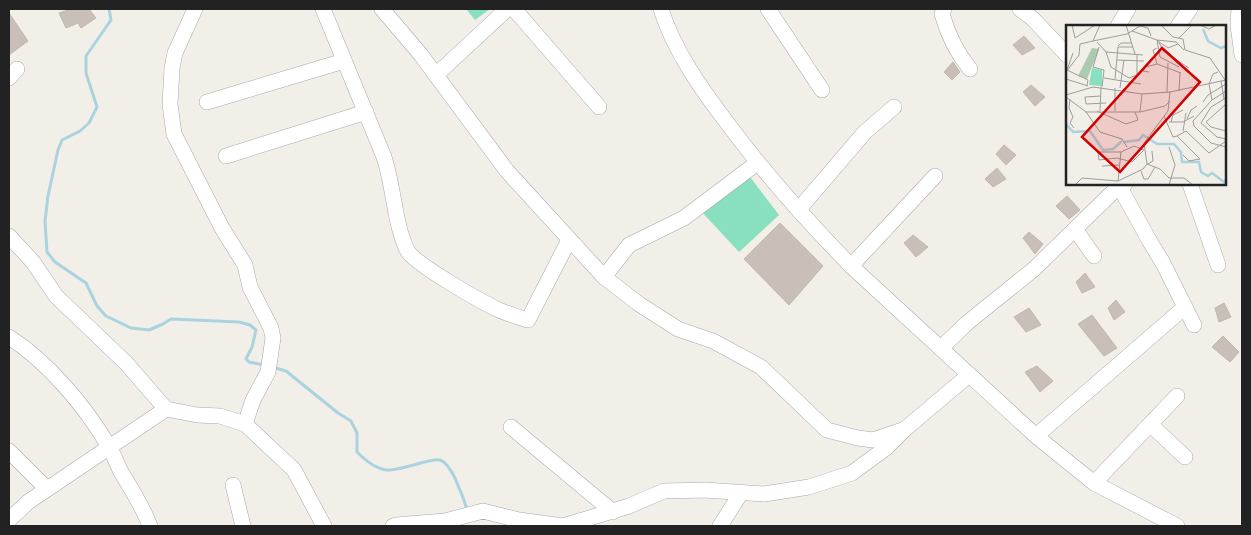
<svg xmlns="http://www.w3.org/2000/svg" width="1251" height="535" font-family="'Open Sans',sans-serif">
	<rect width="100%" height="100%" fill="#f2efe9"/>
	<g fill="#88e0be">
		<polygon points="466,9 490,9 475,20"/>
		<polygon points="747,173 779,215 739,252 700,210"/>
	</g>
	<g fill="none" stroke-linecap="round" stroke-linejoin="round">
		<g stroke="#aad3df" stroke-width="3">
			<polyline points="109,9 111,20 86,56 86,73 97,107 89,123 80,131 62,140 58,150 48,196 45,221 47,252 55,262 86,283 97,306 106,316 131,328 149,330 163,324 171,319 239,322 250,325 256,330 252,347 246,359 249,362 264,365"/>
			<path d="M272 367 286 371 338 413 351 421 357 433V452C365 460 375 469 387 470 400 471 430 458 440 460 447 462 452 472 455 478 459 489 465 499 467 511"/>
		</g>
	</g>
	<g fill="#c7bfb8" stroke="#c4b6ab">
		<polygon points="71,9 89,9 96,18 81,28 78,23 66,28 59,13"/>
		<polygon points="9,13 28,41 9,55"/>
		<polygon points="1024,36 1035,48 1022,55 1013,45"/>
		<polygon points="953,62 960,72 952,80 944,72"/>
		<polygon points="1031,85 1045,97 1035,106 1023,92"/>
		<polygon points="1004,145 1016,155 1006,165 996,154"/>
		<polygon points="997,168 1006,179 993,187 985,179"/>
		<polygon points="1067,196 1080,210 1069,219 1056,206"/>
		<polygon points="780,223 823,266 789,305 744,259"/>
		<polygon points="1029,232 1043,244 1035,254 1023,238"/>
		<polygon points="913,235 928,247 916,257 904,243"/>
		<polygon points="1085,273 1095,287 1082,293 1076,282"/>
		<polygon points="1116,300 1125,312 1114,320 1108,308"/>
		<polygon points="1224,303 1231,317 1219,322 1215,308"/>
		<polygon points="1029,308 1041,325 1026,332 1014,317"/>
		<polygon points="1092,315 1117,348 1104,356 1078,324"/>
		<polygon points="1223,336 1239,352 1230,362 1212,347"/>
		<polygon points="1037,366 1053,381 1040,392 1025,372"/>
	</g>
	<g fill="none" stroke-linecap="round" stroke-linejoin="round">
		<defs>
			<g id="minor">
				<polyline points="195,9 175,53 172,68 170,104 174,134 222,228 245,265 250,287 271,328 273,338 268,372 253,400 245,424"/>
				<path d="M323 9 384 157C394 187 394 222 407 250 414 264 482 302 499 310 508 314 518 317 528 320L569 240"/>
				<polyline points="382,9 421,55 507,171 604,277 639,304 678,329 713,341 761,367 827,430 858,438 873,440 905,429"/>
				<polyline points="514,9 599,107"/>
				<path d="M661 9C674 51 702 90 728 124 765 174 807 221 851 266L1036 436 1094 483 1177 526"/>
				<polyline points="768,9 822,90"/>
				<path d="M944 9 942 14C948 35 956 52 970 69"/>
				<polyline points="1020,9 1032,18 1067,55"/>
				<polyline points="1239,9 1238,25 1242,55"/>
				<polyline points="1118,26 1128,9"/>
				<polyline points="1178,26 1190,9"/>
				<polyline points="436,75 507,9"/>
				<polyline points="9,78 17,69"/>
				<polyline points="207,102 344,61"/>
				<polyline points="226,156 366,112"/>
				<polyline points="1118,184 1149,240 1163,263 1194,325"/>
				<polyline points="1190,184 1218,265"/>
				<polyline points="799,209 865,132 894,107"/>
				<polyline points="1075,229 1094,256"/>
				<polyline points="9,236 33,262 56,296 126,363 166,409"/>
				<polyline points="851,266 935,176"/>
				<polyline points="604,277 629,245 684,218 757,163"/>
				<path d="M9 337C48 362 86 407 109 447 114 455 117 464 121 472 132 490 143 507 150 526"/>
				<polyline points="941,348 967,323 1034,269 1119,186 1125,184"/>
				<polyline points="1150,424 1185,457"/>
				<polyline points="511,427 613,512"/>
				<polyline points="1036,436 1185,307"/>
				<polyline points="9,451 47,489"/>
				<polyline points="1094,483 1177,396"/>
				<polyline points="233,485 243,526"/>
				<polyline points="9,520 28,502 166,409 197,415 220,416 245,424 294,470 324,526"/>
				<polyline points="393,526 396,525 445,521 483,511 519,520 563,526 629,506 664,491 705,490 764,494 809,487 852,473 886,448 905,429 969,375"/>
				<polyline points="720,526 741,493"/>
			</g>
		</defs>
		<use href="#minor" stroke="#a9a9a9" stroke-width="16"/>
		<use href="#minor" stroke="#fff" stroke-width="15"/>
	</g>
	<g transform="translate(1066 25)">
		<rect width="160" height="160" fill="#f2efe9"/>
		<path d="M26 23 33 24 21 54 12 51Z" fill="#aacbaf"/>
		<path d="M26 43 36 45V61L23 60Z" fill="#88e0be"/>
		<path fill="none" stroke="#aad3df" stroke-width="2.5" d="M137 4 142 16 155 23 160 21M0 99 7 107 24 106 37 125 47 124 56 116M58 117 73 115 77 110 91 119H108L115 127 116 137H133L135 147 142 151 146 148 158 157 160 155"/>
		<path fill="none" stroke="#9f9d99" stroke-width="1" d="M6 0 9 13 29 0M60 0 69 29M95 0 107 12 117 14 119 25 144 33 159 55M134 0 143 4 150 0M66 6 91 15 110 17 118 25M113 13 126 0M91 15 94 32 113 42M92 15 97 26 123 43M27 16 61 9 74 1 82 3 85 11M31 17 40 27 77 30M93 17 102 23 112 19M52 21 55 18H66M33 22 27 42 38 45 36 62M91 23 87 25 91 39 115 48M40 27 45 42 63 53 71 50V29M7 28 1 45 22 55 21 60M51 35 78 36M0 47 13 30 14 19 27 16 34 0M83 47 77 46 79 42 91 39M38 53 75 59M0 54 22 61M49 54 52 22H67M155 56 158 74M54 63 58 35M113 66 114 47M160 66 146 75 127 96 128 101 145 118 160 122M101 67 102 38M0 70 27 62 76 69 104 67 160 55M35 71 19 72 20 79 40 78M0 72 20 87 34 107 56 114 61 122M160 73 145 82 135 98 151 112 160 114M4 74 3 83 7 92 4 98 8 103M146 75 143 59 147 49 152 47M137 77 142 70 160 59M160 79 140 97 145 102 160 106M31 86 60 99 72 95 69 87M34 86 35 62M49 86V63M20 87H74L99 81 104 76M74 87 76 69M98 91 107 112 111 111 134 134 123 136 117 130M121 94 125 85 131 81M103 97H117L128 91M105 97 107 90 117 85M117 106 120 88M111 111 120 106 143 128 160 116M103 122 109 140 103 160M55 127H32L33 135 51 133 66 137 78 125M81 139 94 144 103 153H118L127 160M82 139 87 136 86 126M36 141 53 140M75 146 78 154H82L89 142M52 156 55 127 68 121 78 125M9 160 16 153 52 156 77 144 81 139 78 118 102 86 104 67"/>
		<path fill="#d40000" fill-opacity="0.15" stroke="#d40000" stroke-width="2.5" d="M96 23 134 57 54 147 16 112Z"/>
		<rect width="160" height="160" fill="none" stroke="#222" stroke-width="2.5"/>
	</g>
	<rect width="1251" height="535" fill="none" stroke="#222222" stroke-width="20"/>
</svg>
